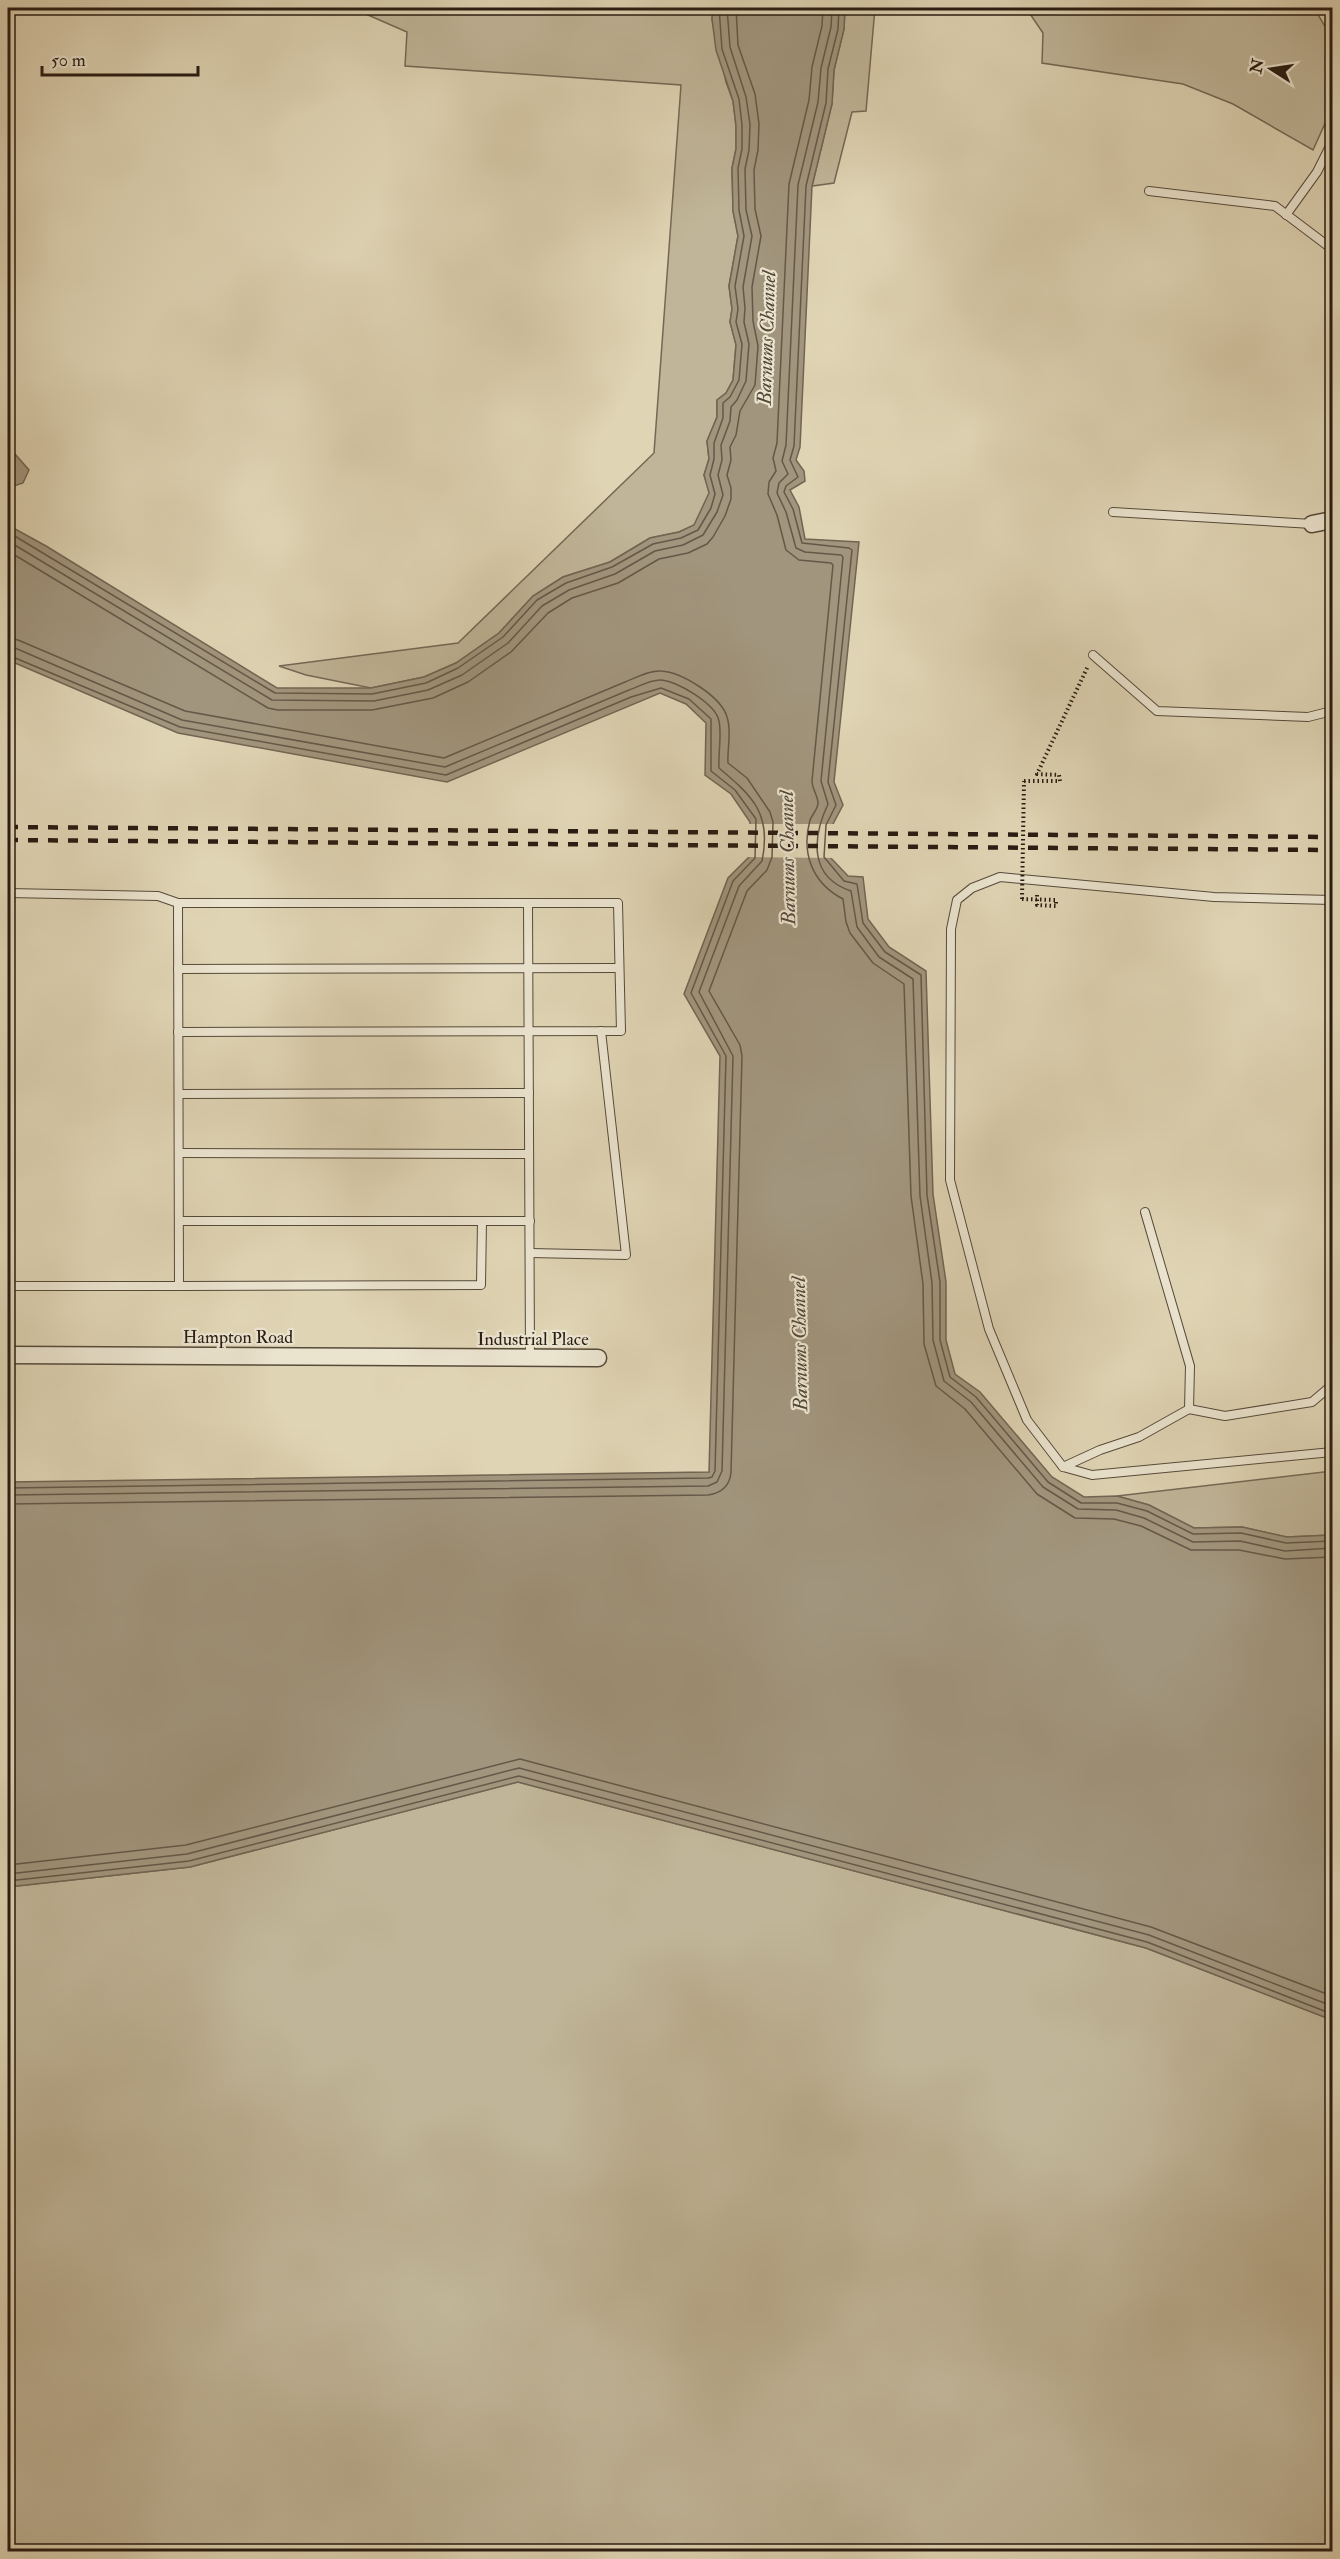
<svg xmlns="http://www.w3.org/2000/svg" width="1340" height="2559" font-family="'IM FELL Double Pica',serif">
	<rect width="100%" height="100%" fill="#dfd4b4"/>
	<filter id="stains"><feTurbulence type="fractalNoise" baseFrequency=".00333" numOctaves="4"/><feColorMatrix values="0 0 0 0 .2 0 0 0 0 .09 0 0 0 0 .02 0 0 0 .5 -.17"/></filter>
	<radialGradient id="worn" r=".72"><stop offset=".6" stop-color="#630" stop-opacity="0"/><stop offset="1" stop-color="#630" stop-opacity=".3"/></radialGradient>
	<g fill="#c0b598" stroke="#746855" stroke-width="1.5">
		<polygon points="352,8 713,8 712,19 726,82 733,101 736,126 736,149 732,168 733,211 738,236 729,286 732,309 730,322 736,344 733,380 726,393 717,400 717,417 707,441 709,459 704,475 710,493 695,525 679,532 650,538 610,562 563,577 533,596 499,633 456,663 424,677 371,688 306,675 279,666 458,643 654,453 681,85 405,66 407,32"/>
		<polygon points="845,8 875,8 866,111 852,112 834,183 812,186 832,104 834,70 844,29"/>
		<polygon points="1026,8 1314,8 1332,38 1332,108 1313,150 1233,104 1183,84 1042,63 1043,33"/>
		<polygon points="1332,1471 1332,1535 1286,1537 1242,1527 1194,1528 1149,1505 1117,1496"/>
		<polygon points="518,1782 1146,1948 1332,2020 1332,2551 8,2551 8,1887 190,1867"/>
	</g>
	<g fill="#a1957d" stroke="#716552" stroke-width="1.5">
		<polygon points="713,8 845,8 844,29 834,70 832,104 812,186 800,447 796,460 804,471 805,481 790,490 799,507 805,539 859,542 834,782 843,805 832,826 830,857 848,876 863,877 868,919 889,947 926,971 933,1194 946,1282 946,1340 955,1374 980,1392 1052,1477 1084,1497 1117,1496 1149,1505 1194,1528 1242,1527 1287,1537 1332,1535 1332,2020 1146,1948 518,1782 190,1867 8,1887 8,1482 709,1472 720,1056 684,994 728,878 750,856 750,822 731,794 705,775 706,723 686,704 660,693 447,782 178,733 8,660 8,525 46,546 277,688 371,688 424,677 456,663 499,633 533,596 563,577 610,562 650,538 679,532 694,525 709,493 704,475 709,459 707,441 717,417 717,400 726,393 733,380 736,345 730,322 732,309 729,286 738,236 733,211 732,168 736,149 736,126 733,101 716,50 712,19"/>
		<polygon points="8,446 29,470 23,483 8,488"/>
	</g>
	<polygon fill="#dfd4b4" points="747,824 836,824 835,858 746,857"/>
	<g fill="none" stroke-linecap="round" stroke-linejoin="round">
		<g stroke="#655848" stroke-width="1.5">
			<path d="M823 8 822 26 812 67 809 100 789 184 777 443 773 458 776 471 769 482 768 494 777 515 786 550 799 560 831 563 833 565 812 781C812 789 818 796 818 803 818 809 812 815 810 820 801 853 812 883 843 899L846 922 850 933 873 963 904 984 911 1196 923 1284 924 1344 936 1386 965 1409 1037 1494 1075 1518 1114 1519 1141 1526 1191 1550H1239L1285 1559 1332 1557"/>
			<path d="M832 8 831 27 821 68 818 102 798 185 786 445 782 461 788 474 779 483 777 493 786 512 796 548 805 552 841 555 843 557 821 781 828 804C812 838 809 877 851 891L857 927 879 957 913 979 920 1196 932 1283 933 1340 944 1381 971 1402 1043 1487 1078 1509 1116 1510 1144 1518 1193 1542 1240 1541 1285 1551 1332 1548"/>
			<polyline points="839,8 838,29 828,69 826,103 806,186 794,446 790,460 798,477 786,486 784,492 793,509 802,543 849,548 852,550 828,782 836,805 826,825 824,857 844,881 857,884 863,923 885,952 921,975 927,1195 940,1282 940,1340 950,1377 976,1397 1048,1482 1081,1503 1117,1503 1147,1511 1193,1534 1241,1533 1286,1543 1332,1541"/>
			<polyline points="8,532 275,693 372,694 426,683 458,668 503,637 537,600 566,583 612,567 653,544 681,538 698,530 711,508 715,494 710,475 714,459 714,443 723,418 723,403 730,397 739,380 742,344 736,322 738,309 735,286 744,236 739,210 738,168 742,149 742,125 739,99 722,49 719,8"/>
			<polyline points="8,541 272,700 374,701 428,690 462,675 508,643 542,606 569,590 615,574 655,551 683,545 703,535 717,512 723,495 718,475 722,460 721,445 730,421 731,407 737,400 746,381 749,344 744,322 745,308 743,287 752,236 746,210 745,169 749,150 750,124 746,97 730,47 727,8"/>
			<polyline points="8,551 268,708 278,710 372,710 433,698 468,682 511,652 548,613 572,598 618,583 659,559 688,553 707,544 713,537 725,516 731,499 731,488 727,475 731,460 730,447 736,435 740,411 755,385 758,346 753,321 752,287 761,236 755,209 754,170 758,150 759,124 755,94 738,45 736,8"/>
			<path d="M8 638 18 640 185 711 444 758 625 682C636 678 649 670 661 671 681 672 721 696 727 717 732 731 727 749 728 763L747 778 770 812 773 822 772 857 767 870 747 891 709 991 740 1045 742 1056 731 1472C730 1485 722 1493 708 1495L8 1504"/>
			<path d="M8 647 15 648 182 720 445 767 629 690C638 687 650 680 660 680 676 680 716 704 719 721 722 736 718 753 719 768 752 796 772 813 762 861L739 886 699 992 733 1056 722 1471 717 1482 708 1486 8 1495"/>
			<polyline points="8,655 180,727 446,775 631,697 661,688 689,699 711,719 711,771 735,790 756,819 755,858 733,881 691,993 726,1056 715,1471 712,1477 708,1478 8,1488"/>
			<polyline points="8,1865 186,1845 520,1759 1151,1927 1332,1996"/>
			<polyline points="8,1874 187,1854 519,1768 1149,1935 1332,2006"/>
			<polyline points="8,1881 189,1861 519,1776 1147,1942 1332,2014"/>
		</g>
		<defs>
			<g id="service">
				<polyline points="1327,8 1332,18"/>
				<polyline points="1149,191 1275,206 1332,249"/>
				<polyline points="1286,215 1317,172 1332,142"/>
				<polyline points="1113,512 1312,524"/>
				<polyline points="1093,655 1157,711 1308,717 1332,711"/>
				<polyline points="8,893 158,896 178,903 528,903 530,1358"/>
				<polyline points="1332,900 1214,897 1000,877 972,888 957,900 951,929 950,1180 989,1329 1027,1420 1063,1467 1092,1475 1332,1452"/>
				<polyline points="178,969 619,968"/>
				<polyline points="178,1032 621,1031 618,903 528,903"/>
				<polyline points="179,1094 529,1093"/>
				<polyline points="179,1153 529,1154"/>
				<polyline points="179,1221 530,1221"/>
				<polyline points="530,1253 626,1255 601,1031"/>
				<polyline points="8,1286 179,1286 178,903"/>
				<polyline points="179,1286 481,1285 482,1221"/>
				<polyline points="1189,1409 1225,1416 1312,1402 1332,1385"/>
				<polyline points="1063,1467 1100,1450 1139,1437 1189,1409 1190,1366 1145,1212"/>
			</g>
			<g id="minor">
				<polyline points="1312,524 1332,520"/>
				<polyline points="8,1355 598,1358"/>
			</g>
		</defs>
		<use href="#service" stroke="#564a3a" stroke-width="10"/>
		<use href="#minor" stroke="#564a3a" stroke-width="19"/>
		<g stroke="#291c12" stroke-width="4" stroke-dasharray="1.5 3" stroke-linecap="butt">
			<polyline points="1024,781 1060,781 1059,775 1037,774 1088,666"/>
			<polyline points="1022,899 1056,900 1056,906 1037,905 1037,893"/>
		</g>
		<use href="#service" stroke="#eae3ce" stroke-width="8"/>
		<use href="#minor" stroke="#eae3ce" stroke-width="16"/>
		<g stroke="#291c12" stroke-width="4.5" stroke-dasharray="10 10" stroke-linecap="butt">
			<polyline points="8,827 1332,837"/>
			<polyline points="8,840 1332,850"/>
		</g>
		<polyline stroke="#291c12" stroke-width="4" stroke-dasharray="1.5 3" stroke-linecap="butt" points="1022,899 1024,781"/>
	</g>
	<g text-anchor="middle" stroke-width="4.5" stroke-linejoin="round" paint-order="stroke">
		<g font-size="18" fill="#291c12" stroke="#eae3ce">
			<text x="238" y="1343">Hampton Road</text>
			<text x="533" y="1345">Industrial Place</text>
		</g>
		<g font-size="20" font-style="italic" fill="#534637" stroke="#eae3ce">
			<text transform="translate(766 338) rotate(-88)" y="7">Barnums Channel</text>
			<text transform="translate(787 858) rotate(-91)" y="7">Barnums Channel</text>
			<text transform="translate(799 1344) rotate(-91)" y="7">Barnums Channel</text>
		</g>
	</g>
	<rect width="1340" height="2559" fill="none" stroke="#dfd4b4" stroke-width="30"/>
	<rect x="9" y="9" width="1322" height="2541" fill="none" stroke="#291c12" stroke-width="3"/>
	<rect x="15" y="15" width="1310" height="2529" fill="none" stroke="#291c12" stroke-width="1.5"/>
	<g transform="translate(1271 69) rotate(282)" stroke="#eae3ce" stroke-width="4.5" paint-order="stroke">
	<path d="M0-4.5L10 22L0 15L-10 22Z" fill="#291c12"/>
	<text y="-9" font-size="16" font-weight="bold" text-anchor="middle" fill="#291c12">N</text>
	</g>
	<path d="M42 66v9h156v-9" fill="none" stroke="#291c12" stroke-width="3"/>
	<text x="51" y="66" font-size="18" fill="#291c12" stroke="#eae3ce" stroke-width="4.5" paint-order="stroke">50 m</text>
	<rect width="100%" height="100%" filter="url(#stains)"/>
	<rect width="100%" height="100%" fill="url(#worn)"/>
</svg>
